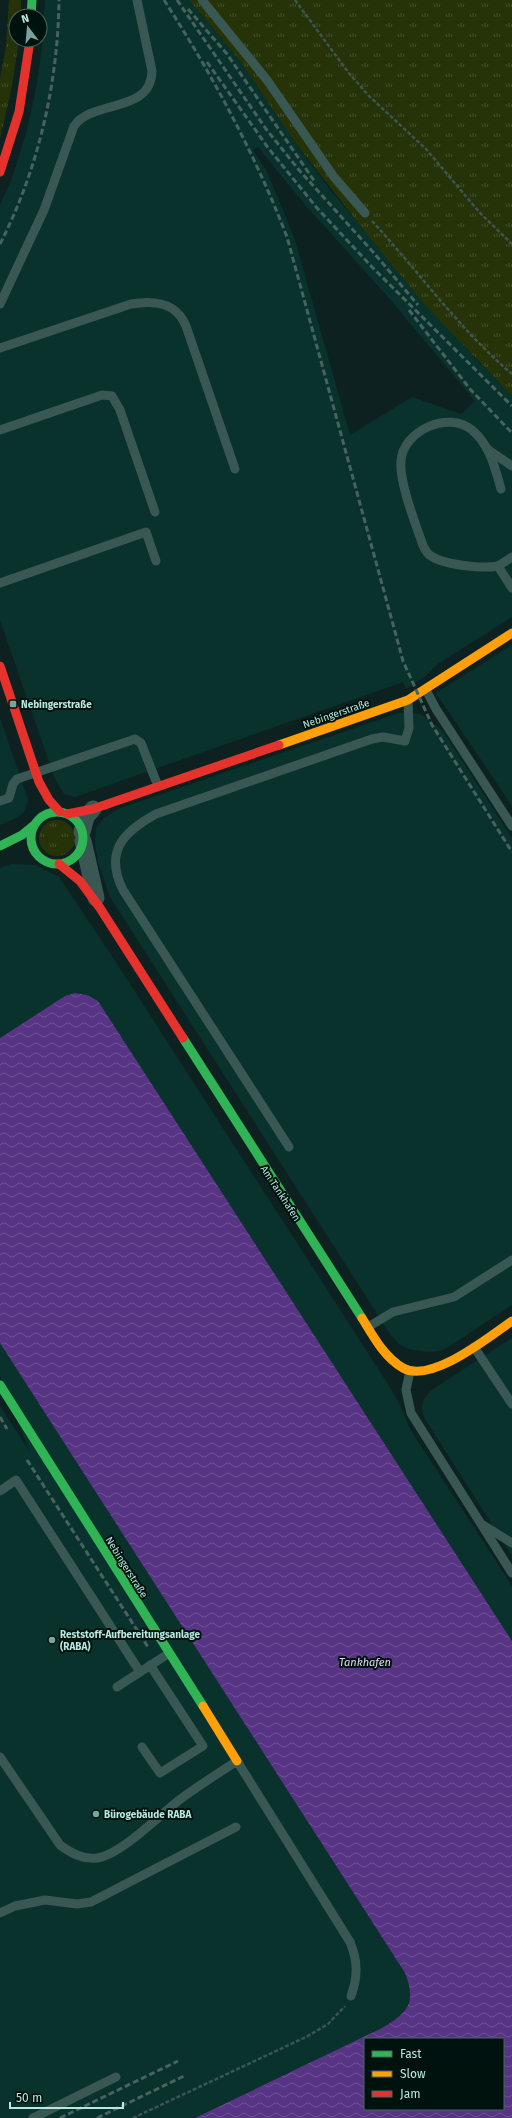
<svg xmlns="http://www.w3.org/2000/svg" width="512" height="2118" font-family="'Fira Sans',sans-serif">
	<defs>
		<pattern id="grass-tufts" width="24" height="20" patternUnits="userSpaceOnUse"><rect width="24" height="20" fill="#263207"/><path d="M3 7l-1-3M5 7V3M7 7l1-3M15 17l-1-3M17 17v-4M19 17l1-3" fill="none" stroke="#43502b"/></pattern>
		<pattern id="water-waves" width="16" height="10" patternUnits="userSpaceOnUse"><rect width="16" height="10" fill="#583484"/><path d="M0 5q4-4 8 0t8 0" fill="none" stroke="#6e5195"/></pattern>
	</defs>
	<rect width="100%" height="100%" fill="#0d2220"/>
	<g fill="#09322c" fill-rule="evenodd">
		<path d="M45 0H189L240 61 294 141 331 191 470 353 512 396V617L438 664 424 677 406 689 403 682 75 797 64 794 55 779 0 620V205L12 178 26 134 36 89 42 47ZM258 147 301 200 388 297 475 401 461 414 412 397 350 435 295 240 268 174 253 150Z"/>
		<polygon points="512,645 512,806 436,693"/>
		<polygon points="411,712 422,715 443,731 512,838 512,1305 450,1346 440,1351 429,1352 408,1349 398,1343 390,1334 110,897 98,862 95,843 96,828 104,818 118,809 399,713"/>
		<polygon points="0,718 28,800 24,812 18,817 0,825"/>
		<polygon points="11,864 36,865 59,877 110,953 386,1381 398,1401 410,1429 512,1586 512,1641 98,1001 87,995 75,993 65,996 0,1038 0,868"/>
		<polygon points="512,1338 512,1556 425,1419 422,1410 423,1401 430,1391"/>
		<polygon points="0,1343 405,1973 410,1986 410,1997 407,2007 398,2018 382,2028 195,2118 0,2118 0,1406 30,1452 0,1376"/>
	</g>
	<g fill="url(#grass-tufts)">
		<polygon points="9,0 21,0 21,16 16,16 16,40 19,40 12,86 0,139 0,79 6,46"/>
		<polygon points="189,0 512,0 512,396 425,305 370,238 294,141 240,61"/>
		<circle cx="57" cy="838" r="18"/>
	</g>
	<path fill="url(#water-waves)" fill-rule="evenodd" d="M75 993 87 995 98 1001 512 1641V2118H195L382 2028C407 2013 417 2003 405 1973L0 1343V1038L65 996ZM365 2039H503V2109H365Z"/>
	<g fill="none" stroke-linecap="round" stroke-linejoin="round">
		<g stroke="#3d5552" stroke-width="2.5" stroke-dasharray="4 2" stroke-linecap="butt">
			<polyline points="295,0 348,72 369,96 426,149 480,213 512,244"/>
			<path d="M372 221C419 272 459 329 512 374"/>
			<polyline points="133,2118 308,2036 328,2024 345,2006"/>
		</g>
		<g stroke="#395854" stroke-width="9">
			<polyline points="202,0 267,80 334,177 365,213"/>
			<path d="M0 304 44 210 74 126C93 99 151 114 152 71L137 0"/>
			<path d="M0 348 131 304C154 300 176 302 186 326L235 469"/>
			<polyline points="0,430 102,395 112,396 120,410 155,512"/>
			<polyline points="487,449 512,466"/>
			<polyline points="512,557 498,566 512,588"/>
			<path d="M498 566C483 569 444 565 431 556 426 553 424 548 422 543 415 522 399 482 401 461 403 431 448 410 472 430 490 445 495 468 501 489"/>
			<polyline points="0,583 146,532 156,561"/>
			<polyline points="426,690 436,709 512,826"/>
			<polyline points="0,801 9,798 13,784 17,779 135,739 141,743 158,786"/>
			<path d="M289 1147 123 890C104 852 123 832 156 814L372 739 383 737 405 741 409 728 408 700"/>
			<polyline points="368,1327 393,1312 454,1297 512,1260"/>
			<polyline points="474,1347 512,1404"/>
			<polyline points="410,1371 406,1390 411,1413 512,1573"/>
			<polyline points="0,1491 16,1480 140,1672 168,1654"/>
			<polyline points="483,1525 512,1543"/>
			<polyline points="117,1687 140,1672"/>
			<polyline points="142,1747 160,1773 203,1746 150,1665"/>
			<path d="M0 1757 60 1845C71 1853 83 1860 97 1858 122 1855 164 1810 186 1795 203 1783 220 1772 237 1761L350 1942C358 1961 358 1977 351 1996"/>
			<polyline points="0,1913 15,1906 45,1900 77,1904 91,1902 236,1827"/>
			<polyline points="33,2118 116,2077"/>
		</g>
		<g stroke="#395854" stroke-width="17">
			<polyline points="82,832 86,817 93,809"/>
			<polyline points="83,841 96,898"/>
		</g>
		<g stroke="#30b455" stroke-width="9">
			<polyline points="31,16 32,0"/>
			<circle cx="57" cy="838" r="26"/>
			<polyline points="0,846 22,835 33,826"/>
			<polyline points="183,1038 362,1318"/>
			<polyline points="0,1385 203,1706"/>
		</g>
		<g stroke="#ff9f0a" stroke-width="9">
			<polyline points="279,745 408,700 512,633"/>
			<path d="M362 1318C373 1336 384 1357 403 1368 431 1384 489 1337 512 1321"/>
			<polyline points="203,1706 237,1761"/>
		</g>
		<g stroke="#e5322d" stroke-width="9">
			<polyline points="0,172 19,112 30,40"/>
			<polyline points="0,666 39,782 49,800 60,812"/>
			<polyline points="67,814 93,809 279,745"/>
			<polyline points="59,864 80,881 100,908 183,1038"/>
		</g>
		<g stroke="#48625e" stroke-width="3" stroke-dasharray="6 3" stroke-linecap="butt">
			<path d="M164 0C212 74 255 154 287 237L391 617 403 661 432 725 512 852"/>
			<polyline points="177,0 266,129 299,170 373,252 418,305"/>
			<polyline points="188,9 227,54 315,182"/>
			<polyline points="207,62 269,149 317,208 373,268 512,406"/>
			<path d="M0 244C38 170 58 84 59 0"/>
			<polyline points="409,310 470,389 512,433"/>
			<polyline points="0,1417 7,1429"/>
			<polyline points="27,1460 148,1647"/>
			<polyline points="60,2118 178,2061"/>
			<polyline points="97,2118 184,2076"/>
		</g>
	</g>
	<g fill="#7ba39c" stroke="#00120e" stroke-width="1.5">
		<rect x="9" y="700" width="8" height="8" rx="2"/>
		<circle cx="52" cy="1640" r="4"/>
		<circle cx="96" cy="1814" r="4"/>
	</g>
	<g text-anchor="middle" stroke-width="4" stroke-linejoin="round" paint-order="stroke">
		<g font-size="10" font-weight="bold" fill="#b6e9df" stroke="#00120e" text-anchor="start">
			<text x="21" y="708">Nebingerstraße</text>
			<text x="60" y="1638">Reststoff-Aufbereitungsanlage<tspan x="60" dy="12">(RABA)</tspan></text>
			<text x="104" y="1818">Bürogebäude RABA</text>
		</g>
		<g font-size="10" fill="#b6e9df" stroke="#00120e">
			<text transform="translate(336 713) rotate(-19)" y="4">Nebingerstraße</text>
			<text transform="translate(281 1193) rotate(57)" y="4">Am Tankhafen</text>
			<text transform="translate(127 1567) rotate(58)" y="4">Nebingerstraße</text>
		</g>
		<g font-size="11" font-style="italic" fill="#e0d7ef" stroke="#00120e">
			<text x="365" y="1666">Tankhafen</text>
		</g>
	</g>
	<rect x="364" y="2038" width="140" height="72" fill="#00120e" stroke="#496862"/>
	<rect x="372" y="2051" width="20" height="6" fill="#30b455" stroke="#496862"/>
	<text x="400" y="2058" font-size="12" fill="#b6e9df">Fast</text>
	<rect x="372" y="2071" width="20" height="6" fill="#ff9f0a" stroke="#496862"/>
	<text x="400" y="2078" font-size="12" fill="#b6e9df">Slow</text>
	<rect x="372" y="2091" width="20" height="6" fill="#e5322d" stroke="#496862"/>
	<text x="400" y="2098" font-size="12" fill="#b6e9df">Jam</text>
	<g transform="translate(28 28) rotate(344)"><circle r="19" fill="#00120e" stroke="#496862"/>
	<path d="M0-3L7 15L0 10L-7 15Z" fill="#7ba39c"/>
	<text y="-6" font-size="11" font-weight="bold" text-anchor="middle" fill="#b6e9df">N</text>
	</g>
	<path d="M10 2102v6h113v-6" fill="none" stroke="#b6e9df" stroke-width="2"/>
	<text x="16" y="2102" font-size="12" fill="#b6e9df" stroke="#00120e" stroke-width="3" paint-order="stroke">50 m</text>
</svg>
